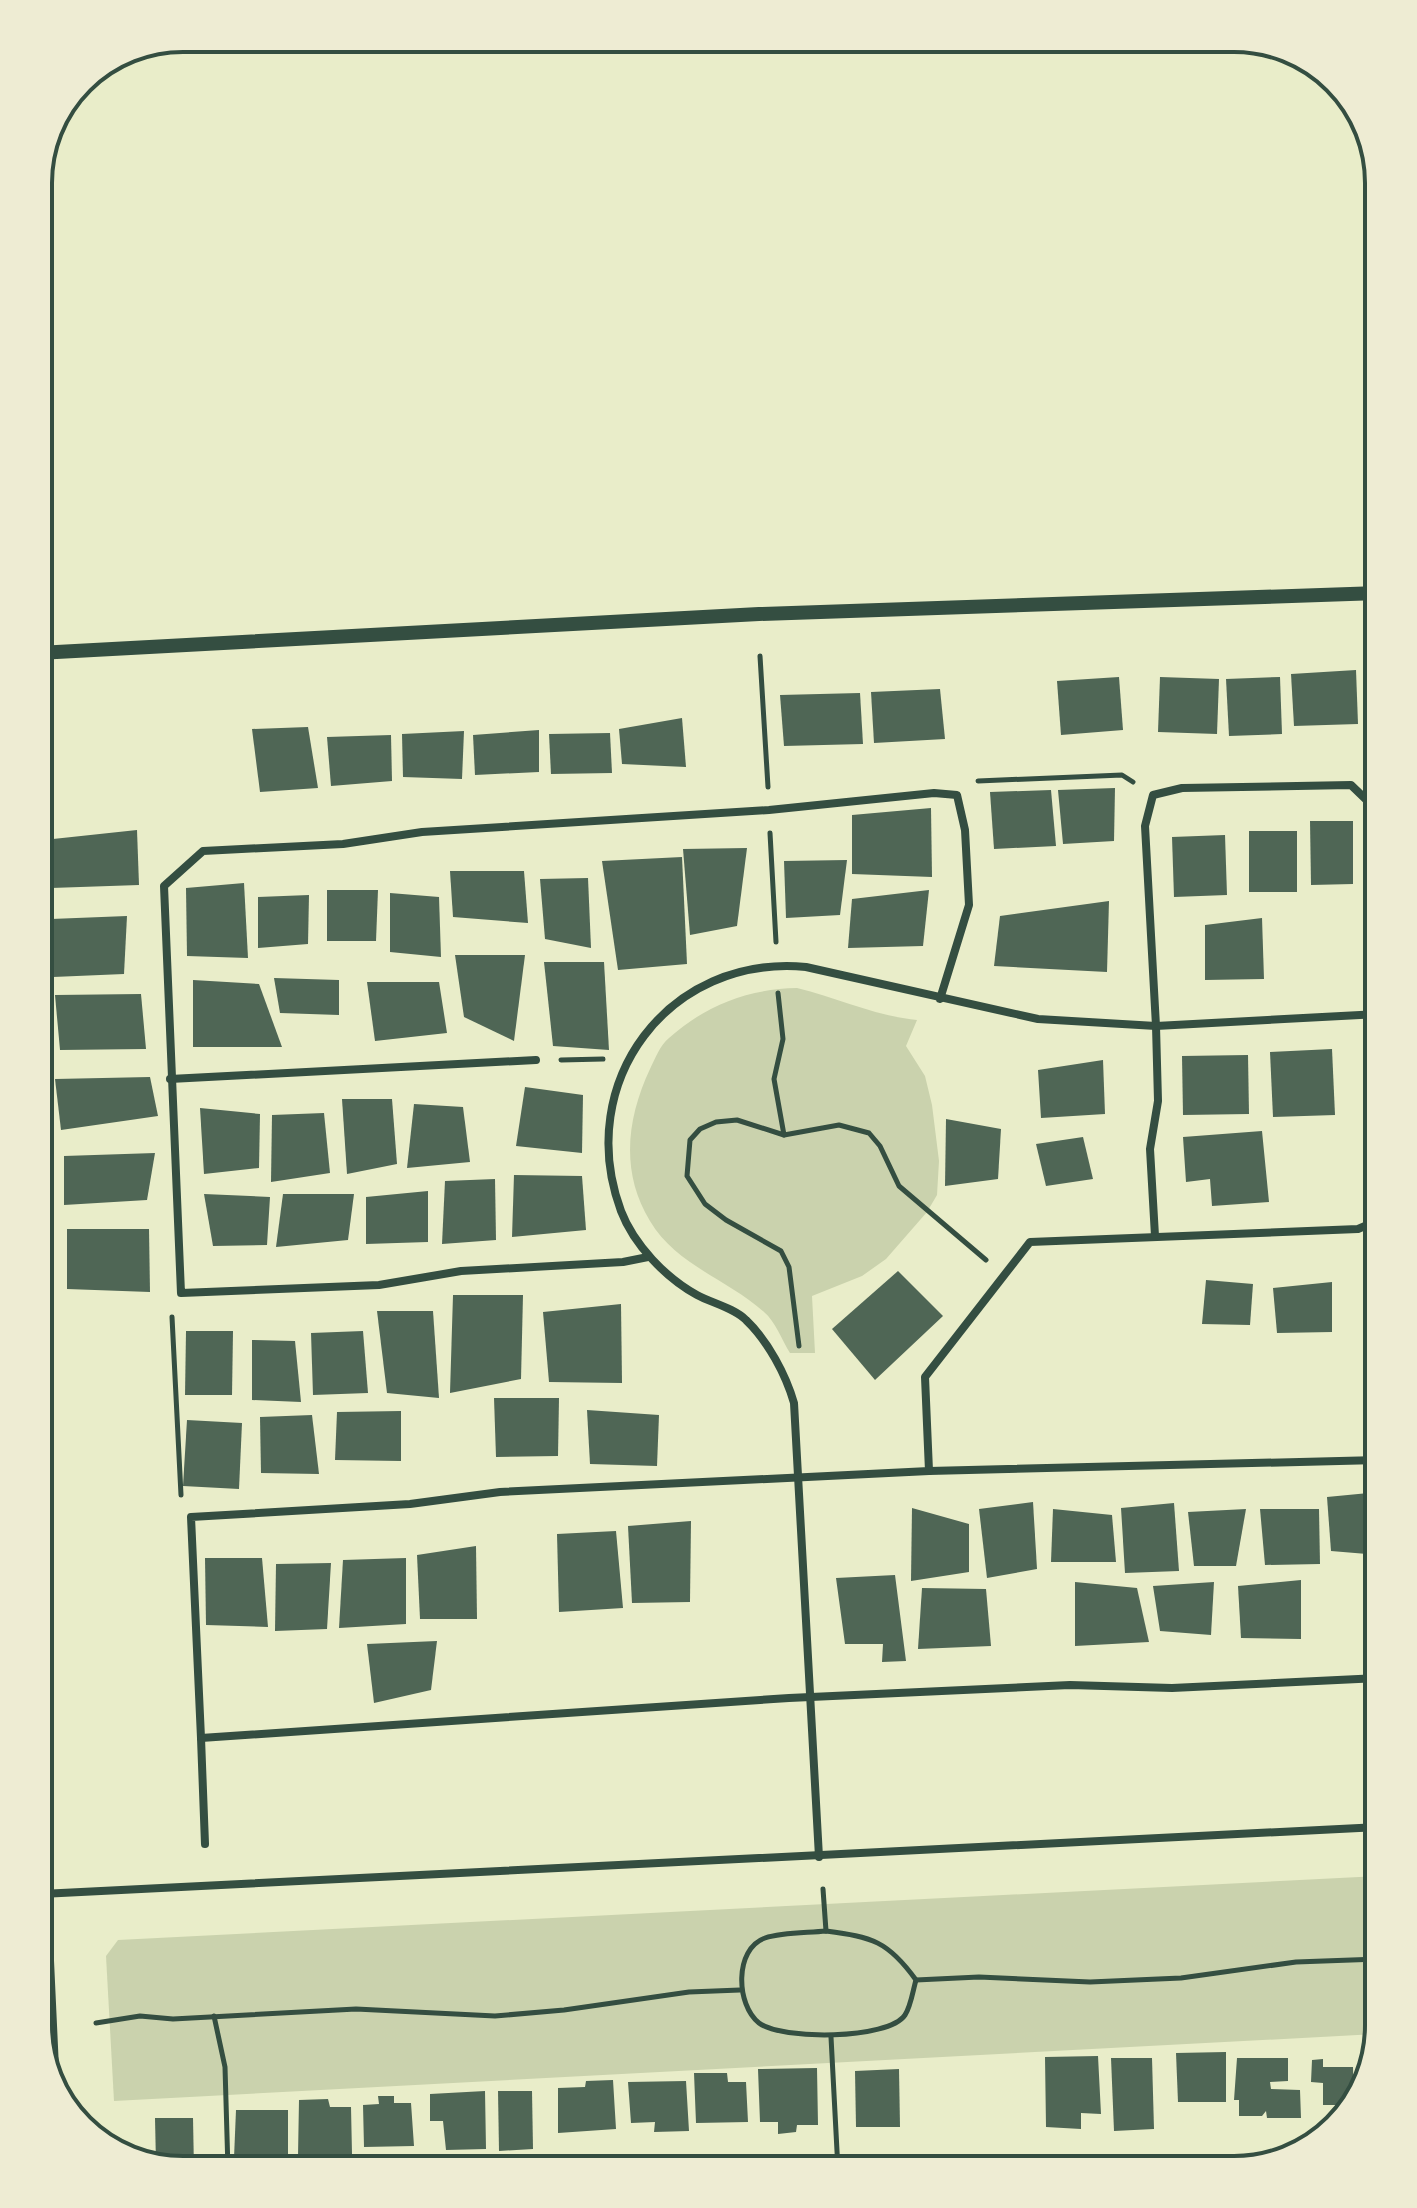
<svg xmlns="http://www.w3.org/2000/svg" width="1417" height="2208" font-family="Jost,sans-serif">
	<rect width="100%" height="100%" fill="#e9edc9"/>
	<g fill="#cad2ad">
		<path d="M797 988C838 998 875 1016 917 1020L906 1046 925 1076 932 1105 939 1161 937 1195 927 1212 886 1259 862 1276 812 1296 815 1353H790C782 1340 775 1321 764 1312 727 1279 676 1265 650 1221 620 1172 627 1118 650 1069 655 1059 660 1045 669 1038 706 1005 748 989 797 988Z"/>
		<polygon points="1379,1876 1376,2034 114,2101 106,1956 118,1940"/>
	</g>
	<g fill="#4f6655">
		<polygon points="1356,670 1358,724 1294,726 1291,674"/>
		<polygon points="1379,674 1379,731 1366,731 1365,675"/>
		<polygon points="1119,677 1123,730 1061,735 1057,681"/>
		<polygon points="1160,677 1219,679 1217,734 1158,732"/>
		<polygon points="1280,677 1282,734 1229,736 1226,679"/>
		<polygon points="940,689 945,739 874,743 871,692"/>
		<polygon points="860,693 863,744 784,746 780,695"/>
		<polygon points="682,718 686,767 622,764 619,729"/>
		<polygon points="308,727 318,788 260,792 252,729"/>
		<polygon points="539,730 539,772 475,775 473,735"/>
		<polygon points="464,731 462,779 403,777 402,734"/>
		<polygon points="610,733 612,773 551,774 549,734"/>
		<polygon points="391,735 392,781 331,786 327,737"/>
		<polygon points="1115,788 1114,841 1063,844 1058,790"/>
		<polygon points="1051,790 1056,846 994,849 990,792"/>
		<polygon points="931,808 932,877 852,874 852,815"/>
		<polygon points="1310,821 1353,821 1353,884 1311,885"/>
		<polygon points="137,830 139,885 51,888 53,839"/>
		<rect x="1249" y="831" width="48" height="61"/>
		<polygon points="1225,835 1227,895 1174,897 1172,837"/>
		<polygon points="747,848 737,926 690,935 683,849"/>
		<polygon points="682,857 687,964 618,970 602,861"/>
		<polygon points="847,860 840,915 786,918 784,861"/>
		<polygon points="450,871 524,871 528,923 453,917"/>
		<polygon points="588,878 591,948 545,939 540,879"/>
		<polygon points="244,883 248,958 187,956 186,888"/>
		<polygon points="327,890 378,890 376,941 327,941"/>
		<polygon points="929,890 923,946 848,948 852,899"/>
		<polygon points="390,893 439,897 441,957 390,952"/>
		<polygon points="309,895 308,944 258,948 258,897"/>
		<polygon points="1109,901 1107,972 994,966 1000,916"/>
		<polygon points="127,916 124,974 53,977 51,919"/>
		<polygon points="1262,918 1264,979 1205,980 1205,925"/>
		<polygon points="455,955 525,955 514,1041 464,1017"/>
		<polygon points="544,962 604,962 609,1050 553,1046"/>
		<polygon points="274,978 339,980 339,1015 280,1013"/>
		<polygon points="193,980 259,984 282,1047 193,1047"/>
		<polygon points="367,982 439,982 447,1033 375,1041"/>
		<polygon points="141,994 146,1049 60,1050 55,995"/>
		<polygon points="1332,1049 1335,1115 1273,1117 1270,1052"/>
		<polygon points="1248,1055 1249,1114 1183,1115 1182,1056"/>
		<polygon points="1103,1060 1105,1114 1041,1118 1038,1070"/>
		<polygon points="150,1077 158,1116 61,1130 55,1079"/>
		<polygon points="525,1087 583,1095 582,1153 516,1146"/>
		<polygon points="342,1099 392,1099 397,1164 347,1174"/>
		<polygon points="414,1104 463,1107 470,1162 407,1168"/>
		<polygon points="200,1108 260,1114 259,1168 204,1174"/>
		<polygon points="324,1113 330,1173 271,1182 272,1115"/>
		<polygon points="946,1119 1001,1129 998,1179 945,1186"/>
		<polygon points="1262,1131 1269,1202 1212,1206 1210,1179 1186,1182 1183,1137"/>
		<polygon points="1083,1137 1093,1179 1046,1186 1036,1144"/>
		<polygon points="155,1153 147,1200 64,1205 64,1156"/>
		<polygon points="514,1175 582,1176 586,1230 512,1237"/>
		<polygon points="495,1179 496,1240 442,1244 445,1181"/>
		<polygon points="428,1191 428,1242 366,1244 366,1197"/>
		<polygon points="204,1194 270,1197 267,1245 213,1246"/>
		<polygon points="283,1194 354,1194 348,1240 276,1247"/>
		<polygon points="67,1229 149,1229 150,1292 67,1289"/>
		<polygon points="898,1271 943,1316 875,1380 832,1329"/>
		<polygon points="1206,1280 1253,1284 1250,1325 1202,1324"/>
		<polygon points="1332,1282 1332,1332 1277,1333 1273,1288"/>
		<polygon points="453,1295 523,1295 521,1379 450,1393"/>
		<polygon points="621,1304 622,1383 549,1382 543,1312"/>
		<polygon points="377,1311 433,1311 439,1398 387,1393"/>
		<polygon points="186,1331 233,1331 232,1395 185,1395"/>
		<polygon points="363,1331 368,1393 313,1395 311,1333"/>
		<polygon points="252,1340 295,1341 301,1402 252,1400"/>
		<polygon points="494,1398 559,1398 558,1456 496,1457"/>
		<polygon points="587,1410 659,1415 657,1466 590,1464"/>
		<polygon points="401,1411 401,1461 335,1460 337,1412"/>
		<polygon points="312,1415 319,1474 261,1473 260,1417"/>
		<polygon points="187,1420 242,1423 239,1489 183,1486"/>
		<polygon points="1379,1492 1379,1555 1331,1551 1327,1497"/>
		<polygon points="1033,1502 1037,1569 987,1578 979,1509"/>
		<polygon points="1174,1503 1179,1571 1125,1573 1121,1508"/>
		<polygon points="912,1508 969,1524 969,1572 911,1581"/>
		<polygon points="1053,1509 1112,1515 1116,1562 1051,1562"/>
		<polygon points="1246,1509 1236,1566 1194,1566 1188,1512"/>
		<polygon points="1260,1509 1319,1509 1320,1564 1265,1565"/>
		<polygon points="691,1521 690,1602 632,1603 628,1526"/>
		<polygon points="616,1531 623,1608 559,1612 557,1534"/>
		<polygon points="476,1546 477,1619 420,1619 417,1555"/>
		<polygon points="205,1558 262,1558 268,1627 206,1625"/>
		<polygon points="406,1558 406,1624 339,1628 343,1560"/>
		<polygon points="331,1563 327,1629 275,1631 276,1564"/>
		<polygon points="895,1575 906,1661 882,1662 883,1644 845,1644 836,1578"/>
		<polygon points="1301,1580 1301,1639 1241,1638 1238,1586"/>
		<polygon points="1075,1582 1137,1588 1149,1642 1075,1646"/>
		<polygon points="1214,1582 1211,1635 1160,1631 1153,1586"/>
		<polygon points="922,1588 986,1589 991,1646 918,1649"/>
		<polygon points="437,1641 431,1690 374,1703 367,1644"/>
		<polygon points="1226,2052 1226,2102 1178,2102 1176,2053"/>
		<polygon points="1098,2056 1101,2114 1081,2113 1081,2129 1046,2127 1045,2057"/>
		<polygon points="1111,2058 1152,2058 1154,2129 1114,2131"/>
		<polygon points="1237,2058 1288,2058 1288,2081 1270,2082 1271,2089 1300,2090 1301,2118 1267,2118 1266,2111 1262,2116 1239,2116 1239,2100 1234,2100"/>
		<polygon points="1323,2059 1323,2067 1353,2067 1354,2105 1323,2105 1323,2083 1311,2082 1312,2060"/>
		<polygon points="817,2068 818,2125 797,2125 796,2132 778,2134 778,2122 760,2122 758,2069"/>
		<polygon points="899,2069 900,2127 856,2127 855,2071"/>
		<polygon points="694,2073 727,2073 728,2082 746,2082 748,2122 696,2123"/>
		<polygon points="613,2080 616,2129 558,2133 558,2088 585,2087 586,2081"/>
		<polygon points="686,2081 689,2131 654,2132 655,2122 631,2123 628,2082"/>
		<polygon points="485,2091 486,2149 446,2150 443,2121 430,2121 430,2094"/>
		<polygon points="498,2091 532,2091 533,2149 499,2151"/>
		<polygon points="378,2096 394,2096 394,2103 411,2103 414,2146 364,2147 363,2105 379,2104"/>
		<polygon points="328,2099 330,2107 351,2107 352,2154 298,2156 299,2100"/>
		<polygon points="236,2110 288,2110 288,2158 234,2158"/>
		<polygon points="155,2118 193,2118 194,2170 174,2170 156,2164"/>
	</g>
	<g fill="none" stroke-linecap="round" stroke-linejoin="round">
		<g stroke="#344e41" stroke-width="5">
			<polyline points="760,656 768,787"/>
			<polyline points="978,781 1122,775 1133,782"/>
			<polyline points="770,833 776,942"/>
			<polyline points="778,993 783,1039 774,1079 784,1135"/>
			<polyline points="561,1060 603,1059"/>
			<polyline points="172,1317 181,1495"/>
			<polyline points="799,1346 789,1267 781,1251 726,1220 705,1204 687,1176 690,1140 700,1129 716,1122 737,1120 784,1135 839,1125 869,1133 880,1146 899,1186 986,1260"/>
			<polyline points="823,1889 826,1931"/>
			<path d="M826 1931C872 1937 888 1941 916 1980 913 1990 911 2006 905 2015 888 2040 781 2040 759 2023 736 2005 734 1949 765 1938 783 1932 807 1933 826 1931Z"/>
			<polyline points="916,1980 979,1977 1090,1982 1181,1978 1296,1962 1379,1959"/>
			<polyline points="214,2016 225,2067 228,2170"/>
			<polyline points="96,2023 140,2016 173,2019 356,2009 495,2016 564,2010 689,1992 740,1990"/>
			<polyline points="831,2037 838,2170"/>
		</g>
		<g stroke="#344e41" stroke-width="8">
			<polyline points="170,1079 536,1060"/>
			<polyline points="1155,1236 1150,1149 1158,1101 1156,1026 1145,826 1153,795 1182,788 1351,785 1378,811 1379,834"/>
			<polyline points="648,1257 623,1262 461,1271 379,1285 181,1293 164,886 203,851 343,844 422,832 769,810 934,793 957,795 965,830 969,905 940,999"/>
			<polyline points="929,1471 1379,1460"/>
			<polyline points="1379,1678 1172,1688 1070,1685 789,1698 201,1738 191,1517 410,1504 500,1492 929,1471 925,1377 1030,1242 1358,1229 1379,1220"/>
			<polyline points="201,1738 205,1844"/>
			<path d="M819 1857 794 1403C786 1375 768 1341 746 1320 734 1308 712 1303 697 1295 666 1278 634 1245 621 1211 573 1082 669 954 806 967L1038 1019 1156 1026 1379 1014"/>
			<polyline points="41,1894 1379,1827"/>
			<polyline points="1036,2170 1292,2156"/>
		</g>
		<g stroke="#344e41" stroke-width="14">
			<polyline points="38,653 759,614 1379,593"/>
			<polyline points="38,1767 53,2090"/>
		</g>
	</g>
	<path d="M0 0H1417V2208H0ZM183 52H1234A131 131 0 0 1 1365 183V2025A131 131 0 0 1 1234 2156H183A131 131 0 0 1 52 2025V183A131 131 0 0 1 183 52Z" fill="#eeecd3" fill-rule="evenodd"/>
	<path fill="none" stroke="#344e41" stroke-width="4" d="M183 52H1234A131 131 0 0 1 1365 183V2025A131 131 0 0 1 1234 2156H183A131 131 0 0 1 52 2025V183A131 131 0 0 1 183 52Z"/>
</svg>
